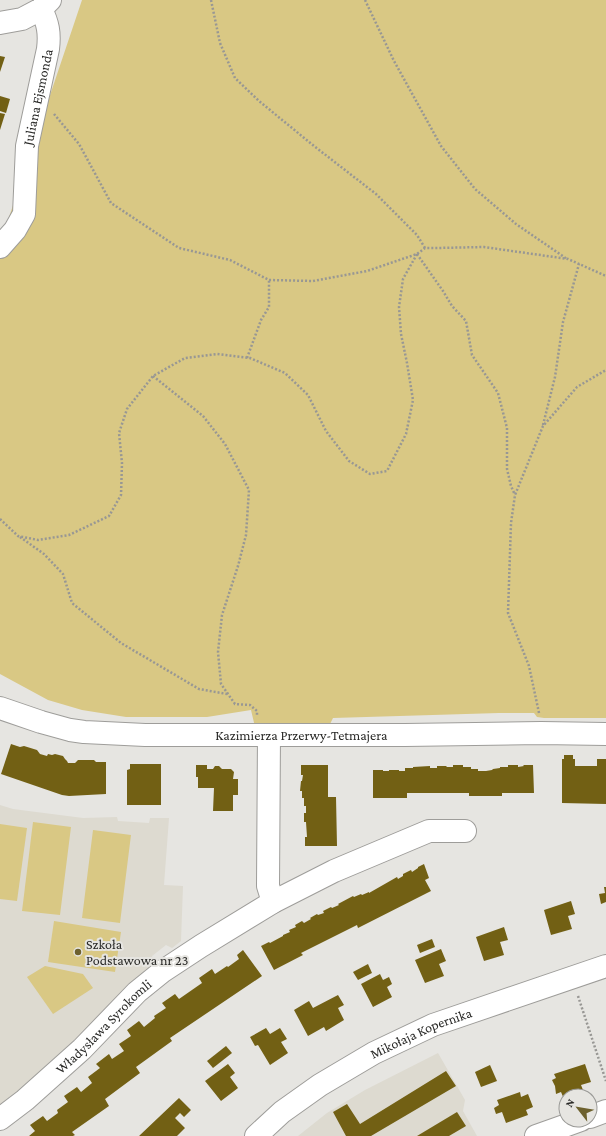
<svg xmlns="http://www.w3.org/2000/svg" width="606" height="1136" font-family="'Crimson Pro',serif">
	<rect width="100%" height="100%" fill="#e6e5e1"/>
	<g fill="#dddad0">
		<polygon points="0,805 13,809 83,818 117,817 118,821 149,823 150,818 169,818 164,885 183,886 181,941 172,948 166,945 152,956 154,964 127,987 88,1029 22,1088 0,1106"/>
		<polygon points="438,1053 465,1100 463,1111 477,1136 298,1136 327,1113 365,1090"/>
	</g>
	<g fill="#d9c884">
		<polygon points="82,0 606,0 606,718 544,718 537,717 534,713 499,713 333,718 330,724 255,727 251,710 207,717 126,717 82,710 48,700 0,674 0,244"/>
		<polygon points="33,822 71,827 60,915 22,911"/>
		<polygon points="0,824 27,828 17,901 0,899"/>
		<polygon points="93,830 131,835 120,923 82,918"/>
		<polygon points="54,921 121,932 115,972 48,962"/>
		<polygon points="45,966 83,974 93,988 53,1014 27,977"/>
	</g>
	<g fill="#726014">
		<polygon points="0,56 5,57 0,72"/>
		<polygon points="0,96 10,99 6,113 0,111"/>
		<polygon points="0,113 5,114 0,130"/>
		<polygon points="11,744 20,747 24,746 37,750 40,754 47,756 48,754 52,755 55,754 63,756 65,759 67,761 68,763 75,763 78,760 94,760 96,762 106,762 106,794 69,796 62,795 1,774"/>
		<polygon points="564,755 573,755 573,759 575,759 575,766 597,766 597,759 606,759 606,804 562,803 562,759 564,759"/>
		<polygon points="130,764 161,764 161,805 127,805 127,770 130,769"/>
		<polygon points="196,765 207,765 207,769 213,769 215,766 219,766 222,769 231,769 234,772 233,779 238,779 238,795 233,795 233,811 213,811 214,788 198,788 198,777 196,777"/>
		<polygon points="301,765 328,765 328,797 336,797 337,846 305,846 305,837 307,837 306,822 304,822 304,813 306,813 306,806 304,806 304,798 302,798 302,791 300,791 301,781 302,781 303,775 301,775"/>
		<polygon points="453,765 463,765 463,767 471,767 471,769 478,769 478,771 486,771 492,770 493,769 500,768 500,767 508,767 508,765 518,765 518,767 524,766 523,765 533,765 534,793 502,793 502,796 469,796 469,793 407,793 407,798 373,798 373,770 383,770 383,771 389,771 389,770 399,770 399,771 405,771 405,768 413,768 413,767 430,766 430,768 437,768 437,766 446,766 447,767 453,767"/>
		<polygon points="424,864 429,878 425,880 431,891 358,928 357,925 301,953 303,955 274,970 261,946 269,942 270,943 283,936 283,935 290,932 289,930 296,927 295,925 302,921 304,923 311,919 310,918 317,914 318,915 324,913 323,911 331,907 332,908 339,905 338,904 353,896 354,897 361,894 362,895 369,892 369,893 397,877 398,879 403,876 403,874 411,870 412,872 418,868 418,867"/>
		<polygon points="604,887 606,887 606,902 601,904 599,894 605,893"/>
		<polygon points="571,901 575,914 568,916 572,929 551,935 544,910"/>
		<polygon points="504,927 508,940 500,942 504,955 484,961 476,937"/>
		<polygon points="432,939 435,947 420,953 417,945"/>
		<polygon points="441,949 446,961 439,964 444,976 425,983 415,960"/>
		<polygon points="243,950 262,976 170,1038 172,1041 136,1067 140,1073 105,1099 109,1106 72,1132 75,1135 73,1136 29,1136 35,1131 30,1125 43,1116 47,1121 58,1113 57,1110 68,1102 64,1096 77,1087 81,1092 92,1083 88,1077 100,1068 96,1064 109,1054 112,1059 124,1051 119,1044 131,1036 127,1030 139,1021 144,1027 155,1018 154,1016 166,1008 162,1003 175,994 179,999 202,983 199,978 212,969 215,974 227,966 228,967 239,959 237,955"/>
		<polygon points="368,964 372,973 358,980 353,972"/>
		<polygon points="380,974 383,980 389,977 392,984 387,987 392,997 373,1007 361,984"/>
		<polygon points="338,995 344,1005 338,1008 344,1020 326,1031 324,1027 308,1036 294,1010 309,1001 313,1008"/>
		<polygon points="266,1028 270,1034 280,1028 287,1039 281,1042 288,1053 270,1065 258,1045 255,1046 250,1037"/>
		<polygon points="226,1046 232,1053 213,1068 207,1061"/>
		<polygon points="228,1064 235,1073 230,1077 238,1088 221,1101 205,1081"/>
		<polygon points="585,1064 591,1082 581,1085 585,1095 566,1096 566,1098 564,1099 561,1092 556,1094 555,1086 552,1080 556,1078 554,1074"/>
		<polygon points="490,1065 497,1081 481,1087 475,1072"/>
		<polygon points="446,1071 456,1086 371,1136 346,1136 333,1112 347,1104 360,1124"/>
		<polygon points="520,1092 521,1097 528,1094 533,1107 526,1110 528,1115 506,1123 502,1112 496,1114 494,1108 499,1105 497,1100"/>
		<polygon points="179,1098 191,1110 184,1117 180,1113 175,1118 185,1128 177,1136 139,1136"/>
		<polygon points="457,1112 466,1126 449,1136 417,1136"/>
	</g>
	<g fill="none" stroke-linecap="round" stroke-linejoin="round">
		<defs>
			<g id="minor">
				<polyline points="0,23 22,19 41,9 50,0"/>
				<path id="s1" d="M0 247 15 230 24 214 27 146 48 49C50 33 48 23 41 9"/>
				<path id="s2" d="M0 708 41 722 70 730 84 732 145 735H405L541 733 606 734"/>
				<polyline points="269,735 268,886 273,902"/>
				<polyline points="590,1117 606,1111"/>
				<path id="s3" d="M0 1119 25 1100 82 1049 137 992 163 971 201 946 273 902 334 871 429 831H465"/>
				<path id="s4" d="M256 1136 282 1112 320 1085 374 1053 433 1025 606 966"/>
				<polyline points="536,1136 581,1120"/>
			</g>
		</defs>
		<use href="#minor" stroke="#9e9d9a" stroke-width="24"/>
		<g stroke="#989794" stroke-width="2.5" stroke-dasharray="2 2" stroke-linecap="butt">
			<polyline points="211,0 220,43 235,78 259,101 314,146 376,194 417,235 425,248"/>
			<polyline points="365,0 394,61 441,146 475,189 516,224 567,259"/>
			<polyline points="54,114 79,144 111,203 179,248 230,260 269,280 313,281 367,271 417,254 425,248 437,248 484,247 568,259 606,276"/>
			<polyline points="417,254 443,291 452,306 466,321 472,355 498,393 507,428 507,469 511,486 515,495"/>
			<polyline points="247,358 261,320 269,307 269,280"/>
			<polyline points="153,376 203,416 225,444 249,490 246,535 238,566 222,615 218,652 221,684 235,704 250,705 257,711 257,716"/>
			<polyline points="543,425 555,377 563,322 579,264"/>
			<polyline points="0,519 18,536 38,540 69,535 109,516 121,495 122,463 119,433 127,409 153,376 185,358 217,354 250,358 285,373 308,395 326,431 349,461 370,474 387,471 406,434 413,400 407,363 401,334 399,307 403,279 417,254"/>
			<polyline points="20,537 44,554 63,574 72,603 121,643 199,689 227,694"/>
			<polyline points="539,713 529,666 508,613 511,523 515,495 543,426 577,387 606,370"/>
			<polyline points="578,996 606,1081"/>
		</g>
		<use href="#minor" stroke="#fff" stroke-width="22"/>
	</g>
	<circle fill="#6d612e" stroke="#e6e5e1" stroke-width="1.5" cx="78" cy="952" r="4"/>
	<g text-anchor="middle" stroke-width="4" stroke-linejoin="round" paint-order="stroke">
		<g font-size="14" fill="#292927" stroke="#e6e5e1">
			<text dy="5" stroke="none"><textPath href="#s1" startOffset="159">Juliana Ejsmonda</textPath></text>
			<text dy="5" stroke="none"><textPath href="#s2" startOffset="305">Kazimierza Przerwy-Tetmajera</textPath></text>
			<text dy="5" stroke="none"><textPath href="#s3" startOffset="139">Władysława Syrokomli</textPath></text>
			<text dy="5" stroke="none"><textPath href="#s4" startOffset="196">Mikołaja Kopernika</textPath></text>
		</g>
		<g font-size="14" fill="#292927" stroke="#e6e5e1" text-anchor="start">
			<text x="86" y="949">Szkoła<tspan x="86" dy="16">Podstawowa nr 23</tspan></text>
		</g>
	</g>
	<g transform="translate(578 1108) rotate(301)"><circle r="19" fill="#e6e5e1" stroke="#9a9a97"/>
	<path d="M0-3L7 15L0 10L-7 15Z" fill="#6d612e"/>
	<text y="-6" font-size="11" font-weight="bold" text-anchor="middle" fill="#292927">N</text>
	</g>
</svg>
